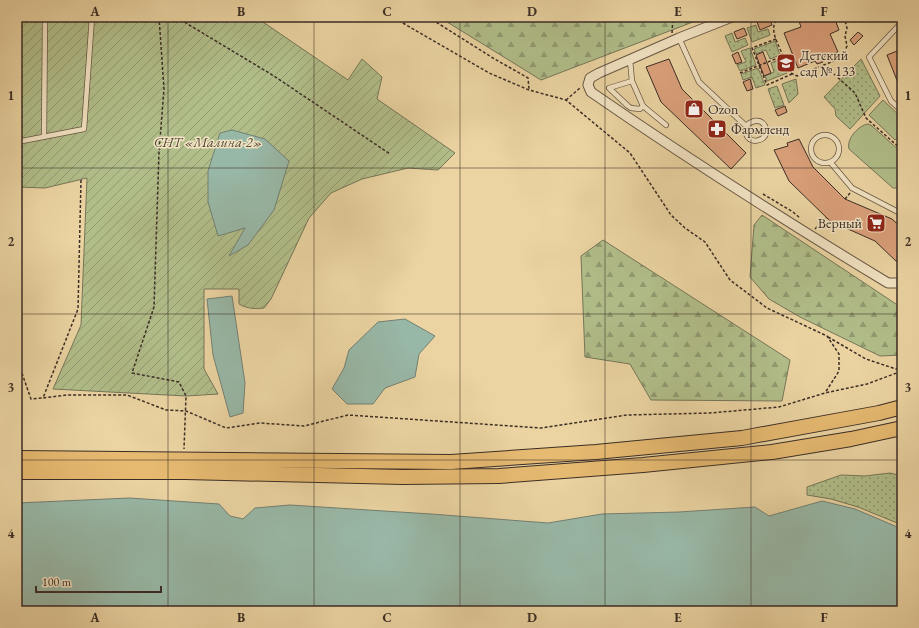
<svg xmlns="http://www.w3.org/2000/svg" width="919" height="628" font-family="'EB Garamond',serif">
	<defs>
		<pattern id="grass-dots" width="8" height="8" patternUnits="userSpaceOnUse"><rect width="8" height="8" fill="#b1be8a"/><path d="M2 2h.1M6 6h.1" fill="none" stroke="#919b71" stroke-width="1.8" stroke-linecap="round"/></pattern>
		<pattern id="forest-firs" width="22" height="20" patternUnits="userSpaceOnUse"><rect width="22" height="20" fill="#b1be8a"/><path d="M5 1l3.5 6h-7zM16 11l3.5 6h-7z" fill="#919b71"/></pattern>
		<pattern id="garden-furrows" width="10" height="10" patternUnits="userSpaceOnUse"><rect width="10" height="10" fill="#b1be8a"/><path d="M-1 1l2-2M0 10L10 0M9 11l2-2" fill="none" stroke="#919b71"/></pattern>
	</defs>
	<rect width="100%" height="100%" fill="#ebd4a2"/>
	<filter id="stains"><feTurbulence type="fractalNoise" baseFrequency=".005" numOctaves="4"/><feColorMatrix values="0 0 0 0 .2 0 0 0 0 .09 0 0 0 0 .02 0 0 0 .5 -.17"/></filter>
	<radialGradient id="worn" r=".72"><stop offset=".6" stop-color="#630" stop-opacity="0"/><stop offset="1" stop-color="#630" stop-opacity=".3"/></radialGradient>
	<g fill="url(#grass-dots)" stroke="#767658">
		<polygon points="756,25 758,32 768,29 770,35 752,42 747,28"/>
		<polygon points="732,33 735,42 745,38 748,45 732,52 725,36"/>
		<polygon points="775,41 780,55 770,59 766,50 756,54 754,49"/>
		<polygon points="750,48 756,65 740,71 737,65 746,62 741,51"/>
		<polygon points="781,59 787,73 767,81 765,76 774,72 771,63"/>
		<polygon points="861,59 880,96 850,129 836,116 835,109 824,97"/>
		<polygon points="758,68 765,85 756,88 752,77 743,80 741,74"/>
		<polygon points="796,79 798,94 789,103 782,84"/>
		<polygon points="777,86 784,105 775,108 768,89"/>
		<polygon points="890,473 902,476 902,525 858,507 831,499 807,495 807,487 841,475 865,476"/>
	</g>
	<g fill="url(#forest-firs)" stroke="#767658">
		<polygon points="439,17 706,17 541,80"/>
		<polygon points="762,215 902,308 902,355 880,356 800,317 769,299 750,277 754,225"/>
		<polygon points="603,240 790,360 782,401 651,400 630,364 585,357 581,256"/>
	</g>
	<path fill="url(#garden-furrows)" stroke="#767658" d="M17 17H264L263 22 348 80 362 59 382 77 377 99 455 153 438 170 408 168 362 179 331 193 309 218 271 299 264 308C255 309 248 309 239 304V289H204V369L218 394 186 396 53 389 81 325 87 178 45 188 17 187Z"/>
	<g fill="#b1be8a" stroke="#767658">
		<polygon points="883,100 902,118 902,133 895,140 869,115"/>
		<path d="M868 124 872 126 902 153V186L897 188H893L849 149C846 139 859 125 868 124Z"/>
	</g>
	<g fill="#98b8a7" stroke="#738073">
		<polygon points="232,130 265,139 289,161 274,210 248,245 229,256 245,228 218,236 208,202 208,171 220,133"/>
		<polygon points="232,296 245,383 243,413 230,417 213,355 207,299"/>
		<polygon points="405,319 435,336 419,354 415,377 385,388 373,404 347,404 332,389 344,368 349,350 378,322"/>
		<polygon points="129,498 219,504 230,516 243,519 255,508 290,505 431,514 548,523 602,514 679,512 755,507 769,516 822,501 855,509 902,529 902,611 17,611 17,503"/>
	</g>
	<g fill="#daa07a" stroke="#3b2d26">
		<polygon points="808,17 834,17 839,30 830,34 838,52 821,58 823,62 817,64 815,61 798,68 784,33 801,27 799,21"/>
		<polygon points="769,18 772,25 760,30 757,22"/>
		<polygon points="744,28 747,35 737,39 734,32"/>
		<polygon points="858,32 863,36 854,45 850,40"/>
		<polygon points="902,49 902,93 887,55"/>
		<polygon points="738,52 742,62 736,64 732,55"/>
		<polygon points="763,52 771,73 764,76 756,55"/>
		<polygon points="669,59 682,89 746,153 731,169 661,102 646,67"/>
		<polygon points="750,79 753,89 747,91 743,82"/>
		<polygon points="785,106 787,112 778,116 775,110"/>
		<polygon points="799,139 813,167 845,199 892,219 902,228 902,258 898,263 875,241 830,221 789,181 774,150 788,146 787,143"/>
	</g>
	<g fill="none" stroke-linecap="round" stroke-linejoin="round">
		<defs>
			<g id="lane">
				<polyline points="902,22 869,57 891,101 902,111"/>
				<path d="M679 38 699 82 746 126C742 149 773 142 765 126 760 117 751 121 746 126"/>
				<polyline points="630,60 632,81 643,106 640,109 631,108 628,106 609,88 632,81"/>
				<polyline points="643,106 666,125"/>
				<circle cx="825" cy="149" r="14"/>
				<polyline points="44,137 45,17"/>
				<polyline points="17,142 84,129 92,17"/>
				<polyline points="831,163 852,188 902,214"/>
			</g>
			<path id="street" d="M732 17 679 38 599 73 590 78 588 85 591 92C688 159 787 222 888 283H902"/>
			<g id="primary">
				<polyline points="17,458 451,462 596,452 742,438 879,413 902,407"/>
				<polyline points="17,472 185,472 403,477 499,476 643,465 772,452 851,439 902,428"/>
			</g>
		</defs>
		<use href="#lane" stroke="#675745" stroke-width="6"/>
		<use href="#street" stroke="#675745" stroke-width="11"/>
		<use href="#primary" stroke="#3b2d26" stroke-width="16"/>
		<g stroke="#3b2d26" stroke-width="1.5" stroke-dasharray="3 2" stroke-linecap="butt">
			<polyline points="159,17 164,89 159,152 154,307 132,373 179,382 186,396 184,449"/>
			<polyline points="176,17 274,76 390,154"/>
			<polyline points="396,17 396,19 489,73 529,90 566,100 630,153 671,215 685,228 705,242 730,280 767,308 827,336 839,354 839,371 825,393"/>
			<polyline points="428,17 493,58 528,78 529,89"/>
			<path d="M780 17C766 26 779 45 783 56"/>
			<polyline points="672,33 673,17"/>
			<polyline points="776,39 752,48 767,85 792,74"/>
			<polyline points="740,73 783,56 791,73 797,76 841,58 844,53 847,46 845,36 847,28 844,17"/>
			<polyline points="834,74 855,93 866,118 902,150"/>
			<polyline points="566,100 580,88"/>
			<polyline points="81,180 78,309 43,398 67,395 127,395 166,410 186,411 226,428 260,423 304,426 348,415 541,428 627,415 710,413 779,407 825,393 867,384 902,371"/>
			<polyline points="763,194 793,212 800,218"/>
			<polyline points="845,199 850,193"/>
			<polyline points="815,229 826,218"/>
			<polyline points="897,274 902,271"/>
			<polyline points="828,337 866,359 902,371"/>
			<polyline points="17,359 31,399 43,398"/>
		</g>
		<use href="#lane" stroke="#f2e3c3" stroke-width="4.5"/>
		<use href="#street" stroke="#f2e3c3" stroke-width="9"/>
		<use href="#primary" stroke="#e6ba71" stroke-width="14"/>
	</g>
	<path fill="none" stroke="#3b2d26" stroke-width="1" stroke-opacity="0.55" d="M168 17V611M314 17V611M460 17V611M605 17V611M751 17V611M17 168H902M17 314H902M17 460H902"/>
	<defs>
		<symbol id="school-square" viewBox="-11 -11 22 22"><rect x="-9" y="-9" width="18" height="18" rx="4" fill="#8f2418" stroke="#f2e3c3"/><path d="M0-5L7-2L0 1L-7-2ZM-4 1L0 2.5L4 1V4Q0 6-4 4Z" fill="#fff"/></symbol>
		<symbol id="shop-square" viewBox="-11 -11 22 22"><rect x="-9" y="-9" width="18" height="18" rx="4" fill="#8f2418" stroke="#f2e3c3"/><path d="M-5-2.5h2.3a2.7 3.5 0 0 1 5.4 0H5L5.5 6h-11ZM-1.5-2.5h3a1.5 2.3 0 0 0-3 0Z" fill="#fff"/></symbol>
		<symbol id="pharmacy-square" viewBox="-11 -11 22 22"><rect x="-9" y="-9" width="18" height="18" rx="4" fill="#8f2418" stroke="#f2e3c3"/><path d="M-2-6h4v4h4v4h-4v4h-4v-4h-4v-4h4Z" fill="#fff"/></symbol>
		<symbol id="supermarket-square" viewBox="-11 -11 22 22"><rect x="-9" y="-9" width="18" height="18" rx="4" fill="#8f2418" stroke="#f2e3c3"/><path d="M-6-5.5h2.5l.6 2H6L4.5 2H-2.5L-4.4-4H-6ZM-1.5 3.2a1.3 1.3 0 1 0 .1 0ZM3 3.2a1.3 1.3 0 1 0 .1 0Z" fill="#fff"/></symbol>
	</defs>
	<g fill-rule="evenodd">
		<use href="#school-square" x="775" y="52" width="22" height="22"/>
		<use href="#shop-square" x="683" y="98" width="22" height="22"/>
		<use href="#pharmacy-square" x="706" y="118" width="22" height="22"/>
		<use href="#supermarket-square" x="865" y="212" width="22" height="22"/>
	</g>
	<g text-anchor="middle" stroke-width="3" stroke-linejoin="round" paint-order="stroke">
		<g font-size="14" fill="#3b2d26" stroke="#f2e3c3" text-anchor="start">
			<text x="800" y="60">Детский<tspan x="800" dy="16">сад № 133</tspan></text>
			<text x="708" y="114">Ozon</text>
			<text x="731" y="134">Фармленд</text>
			<text x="862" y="228" text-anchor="end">Верный</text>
		</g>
		<g font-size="14" font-style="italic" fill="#534a3a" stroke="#f2e3c3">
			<text x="208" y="147">СНТ «Малина-2»</text>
		</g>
	</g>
	<rect width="919" height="628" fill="none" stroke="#ebd4a2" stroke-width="44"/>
	<path d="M36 586v6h125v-6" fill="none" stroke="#3b2d26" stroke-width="2"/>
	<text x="42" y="586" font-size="12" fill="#3b2d26" stroke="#f2e3c3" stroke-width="3" paint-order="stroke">100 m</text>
	<rect x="22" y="22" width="875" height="584" fill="none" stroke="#3b2d26" stroke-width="1.5"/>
	<g font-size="13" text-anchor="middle" font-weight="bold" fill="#3b2d26">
		<text x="95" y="16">A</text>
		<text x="241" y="16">B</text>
		<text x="387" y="16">C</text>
		<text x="532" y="16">D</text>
		<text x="678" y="16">E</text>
		<text x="824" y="16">F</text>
		<text x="11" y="100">1</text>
		<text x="908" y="100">1</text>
		<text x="11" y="246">2</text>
		<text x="908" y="246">2</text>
		<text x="11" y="392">3</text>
		<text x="908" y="392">3</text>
		<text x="11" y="538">4</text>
		<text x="908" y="538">4</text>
		<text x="95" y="622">A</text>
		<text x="241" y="622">B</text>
		<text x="387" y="622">C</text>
		<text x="532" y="622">D</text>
		<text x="678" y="622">E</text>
		<text x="824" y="622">F</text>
	</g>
	<rect width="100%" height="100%" filter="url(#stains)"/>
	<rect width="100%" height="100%" fill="url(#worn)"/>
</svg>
